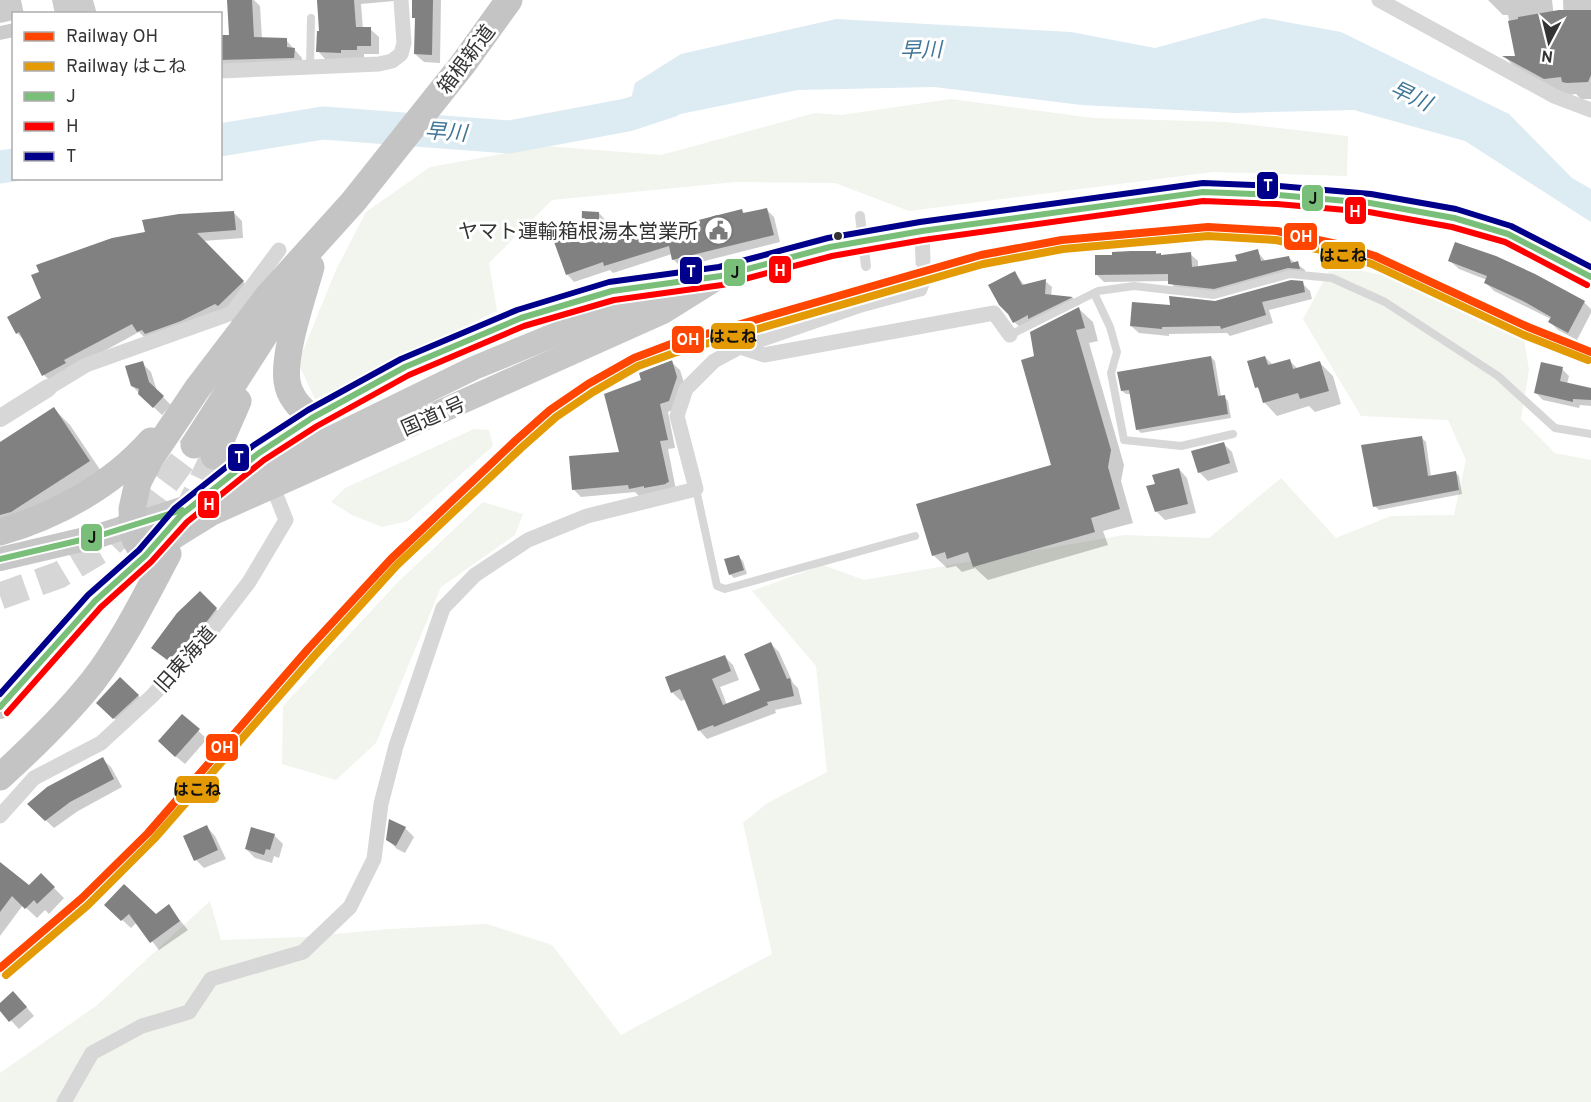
<svg xmlns="http://www.w3.org/2000/svg" width="1591" height="1102" font-family="Overpass,'Noto Sans JP',sans-serif">
	<rect width="100%" height="100%" fill="#fff"/>
	<g fill="#f1f5ed">
		<polygon points="951,99 1093,118 1226,122 1348,136 1347,176 1213,172 909,211 835,183 735,182 552,200 489,263 497,311 315,399 298,363 336,270 366,212 430,167 545,146 661,155 815,113 841,115"/>
		<polygon points="1333,264 1390,277 1524,339 1529,370 1521,419 1555,453 1591,460 1591,1102 0,1102 0,1073 96,1006 210,901 221,940 303,937 389,929 487,924 552,945 621,1035 772,954 743,823 766,804 827,772 816,666 752,591 823,565 864,580 1124,535 1209,538 1281,478 1336,538 1391,516 1454,515 1466,460 1448,420 1361,416 1303,319"/>
		<polygon points="474,429 489,430 493,446 408,521 382,527 352,515 331,502 345,488"/>
		<polygon points="483,502 523,514 515,535 441,587 376,743 336,780 282,764 283,706 397,583"/>
	</g>
	<polygon fill="#ddebf3" points="1264,18 1341,32 1509,114 1572,178 1591,189 1591,222 1465,141 1354,110 1235,113 1082,105 934,87 798,90 651,120 627,115 635,83 681,54 836,19 1071,32 1155,48"/>
	<g fill="#0003">
		<polygon points="0,0 21,0 24,14 14,14 14,20 0,23"/>
		<polygon points="52,0 93,0 97,14 55,14"/>
		<polygon points="229,0 254,0 260,6 262,39 286,40 302,58 302,66 220,71 220,37 231,36"/>
		<polygon points="317,0 405,0 361,4 363,29 370,29 379,37 379,54 364,54 364,58 326,60 318,51 321,33"/>
		<polygon points="413,0 441,0 440,63 424,62 415,54 417,20 414,17"/>
		<polygon points="1488,0 1552,0 1559,60 1565,59 1563,0 1591,0 1591,99 1581,99 1576,94 1562,96 1521,74 1506,58 1516,57 1508,15 1503,15"/>
		<polygon points="14,23 14,37 0,40 0,26"/>
		<polygon points="766,209 774,217 780,242 681,267 673,259 672,254 613,273 610,270 574,282 567,274 599,213 606,221 606,242 612,239 615,242 742,211 745,214"/>
		<polygon points="233,212 242,221 243,238 203,241 251,290 227,313 147,340 139,332 71,369 52,383 44,375 26,342 17,333 9,318"/>
		<polygon points="1257,251 1266,262 1289,258 1305,270 1306,276 1296,275 1222,296 1177,291 1170,281 1104,282 1097,275 1155,252 1162,256 1190,254 1198,261 1198,267 1239,262"/>
		<polygon points="1450,261 1584,302 1591,309 1591,313 1577,340 1558,330 1550,322 1551,319 1494,291 1486,283 1487,280 1459,269"/>
		<polygon points="1015,273 1025,286 1045,281 1052,287 1051,296 1073,298 1078,304 1021,328 1014,322"/>
		<polygon points="1302,283 1310,291 1312,299 1269,310 1273,323 1230,336 1227,333 1169,334 1169,336 1139,333 1131,326 1172,306 1215,302"/>
		<polygon points="1079,309 1093,322 1098,341 1089,343 1124,465 1121,481 1133,523 1103,531 1108,545 988,580 975,568 962,572 956,566 947,568 933,555 1053,466 1035,357"/>
		<polygon points="1211,357 1215,361 1221,397 1224,397 1228,401 1231,418 1141,433 1137,429 1131,394 1126,394 1122,391"/>
		<polygon points="1265,357 1273,365 1289,360 1298,369 1320,363 1333,376 1341,404 1315,412 1309,406 1277,416 1264,402 1261,391 1256,387"/>
		<polygon points="671,362 680,370 685,386 676,408 668,412 675,448 668,449 676,490 639,496 635,492 581,497 573,489 621,453 643,381"/>
		<polygon points="142,363 151,372 157,391 171,405 162,415 132,386"/>
		<polygon points="1562,369 1569,376 1567,384 1591,390 1591,406 1580,405 1579,408 1543,400 1536,393"/>
		<polygon points="54,409 70,425 105,477 0,534 0,444"/>
		<polygon points="1422,438 1426,442 1431,477 1455,472 1459,476 1462,494 1379,510 1375,506"/>
		<polygon points="1224,444 1232,452 1238,472 1208,481 1199,472"/>
		<polygon points="1179,469 1187,478 1196,513 1165,520 1157,512 1157,485"/>
		<polygon points="739,557 743,561 747,574 734,578 730,574"/>
		<polygon points="200,593 224,617 180,670 153,648"/>
		<polygon points="770,643 779,652 793,683 798,688 802,704 775,710 776,713 707,739 699,730 686,699 681,701 672,692 724,656 733,665 739,680 720,687 727,705 762,691"/>
		<polygon points="121,679 147,704 122,726 98,703"/>
		<polygon points="182,716 207,739 185,764 168,750"/>
		<polygon points="102,759 111,767 122,787 78,811 54,828 29,804"/>
		<polygon points="207,827 215,836 226,859 204,868 196,860"/>
		<polygon points="405,828 414,837 405,853 397,849 388,840"/>
		<polygon points="274,835 283,844 279,858 274,856 272,863 255,858 246,849"/>
		<polygon points="0,864 29,888 41,875 64,898 49,914 45,910 37,918 23,905 0,936"/>
		<polygon points="106,905 156,915 168,906 188,930 159,950 137,922 131,928"/>
		<polygon points="22,1002 34,1016 19,1029 0,1009 0,1005"/>
	</g>
	<g fill="none" stroke-linecap="round" stroke-linejoin="round">
		<g stroke="#ddebf3" stroke-width="33">
			<polyline points="220,140 323,123 509,137 627,115 670,101"/>
			<polyline points="0,167 14,165"/>
		</g>
	</g>
	<g fill="#818181">
		<polygon points="227,0 252,0 254,37 287,38 287,47 295,48 294,58 220,60 220,35 229,35"/>
		<polygon points="317,0 354,0 356,27 371,27 371,46 357,46 357,50 341,50 341,53 316,52 317,31 319,31"/>
		<polygon points="412,0 433,0 432,55 414,54 415,18 412,18"/>
		<polygon points="1559,10 1591,10 1591,75 1588,82 1567,83 1562,82 1561,77 1544,79 1502,56 1515,56 1508,21 1518,19 1518,17"/>
		<polygon points="767,208 774,235 672,260 669,246 604,266 603,262 566,275 549,228 581,243 582,211 599,212 599,242 613,238 614,241 642,232 643,234 742,209 743,213"/>
		<polygon points="234,211 236,230 197,233 244,281 218,306 215,304 181,321 145,334 142,330 137,332 132,324 64,360 66,363 42,376 19,332 16,334 7,317 41,298 31,275 39,272 36,265 112,238 145,232 142,220 179,214"/>
		<polygon points="1455,242 1496,256 1535,274 1585,301 1568,333 1548,322 1551,317 1523,301 1484,283 1487,276 1448,261"/>
		<polygon points="1258,249 1261,261 1289,256 1291,263 1298,261 1300,269 1288,268 1214,289 1168,284 1168,274 1095,275 1095,255 1112,255 1112,252 1131,251 1156,251 1156,254 1161,253 1161,255 1191,252 1192,267 1237,261 1235,255"/>
		<polygon points="1015,271 1022,285 1046,279 1045,294 1073,297 1028,319 1028,315 1013,323 1008,314 999,305 988,285"/>
		<polygon points="1291,280 1303,281 1305,292 1262,302 1266,315 1221,329 1220,326 1162,327 1162,329 1130,326 1132,302 1170,305 1169,296 1215,301"/>
		<polygon points="1079,307 1085,328 1076,330 1111,450 1108,467 1120,509 1091,518 1095,532 973,567 968,552 947,559 945,552 932,556 916,504 1051,465 1021,360 1034,356 1030,332"/>
		<polygon points="1211,356 1218,396 1225,395 1228,414 1136,430 1129,390 1121,391 1117,372"/>
		<polygon points="1265,356 1268,365 1290,359 1293,369 1320,361 1329,391 1300,399 1298,393 1263,403 1258,387 1255,388 1247,361"/>
		<polygon points="672,360 677,377 669,401 660,404 668,440 660,441 669,482 666,483 666,484 644,488 644,486 629,489 628,485 572,490 569,456 619,452 604,394 641,380 639,373"/>
		<polygon points="143,361 149,382 164,396 153,408 138,394 139,389 131,386 125,366"/>
		<polygon points="1541,362 1563,367 1560,381 1591,388 1591,400 1573,399 1573,402 1534,393"/>
		<polygon points="54,407 90,461 11,512 0,515 0,442"/>
		<polygon points="1422,436 1428,476 1456,471 1459,490 1373,507 1361,445"/>
		<polygon points="1224,442 1230,463 1198,473 1191,451"/>
		<polygon points="1179,468 1188,504 1155,512 1146,486 1155,484 1152,475"/>
		<polygon points="739,555 744,570 729,575 724,559"/>
		<polygon points="200,591 217,608 195,637 170,662 151,648 177,613"/>
		<polygon points="771,642 787,679 790,678 794,696 767,702 768,705 714,727 713,725 698,731 680,689 671,693 665,677 725,655 731,671 712,679 723,705 760,690 744,654"/>
		<polygon points="120,677 139,695 113,719 96,703"/>
		<polygon points="182,714 200,729 175,757 158,741"/>
		<polygon points="103,757 114,779 70,802 45,821 27,804 47,787"/>
		<polygon points="389,819 406,827 396,846 386,840"/>
		<polygon points="207,825 218,850 194,861 183,836"/>
		<polygon points="251,827 275,834 270,850 266,849 264,855 245,849"/>
		<polygon points="0,862 29,885 41,873 55,887 37,904 34,900 25,909 12,896 0,912"/>
		<polygon points="124,884 156,914 169,904 180,921 150,943 129,914 121,921 104,905"/>
		<polygon points="13,991 27,1007 9,1022 0,1011 0,1003"/>
	</g>
	<g fill="none" stroke-linecap="round" stroke-linejoin="round">
		<g stroke="#d6d6d6" stroke-width="27" stroke-dasharray="27 14" stroke-linecap="butt">
			<polyline points="185,517 214,456"/>
			<polyline points="0,596 59,575 109,545 153,500 194,445"/>
		</g>
		<g stroke="#d7d7d7" stroke-width="8">
			<polyline points="310,68 311,18"/>
			<polyline points="1094,293 1110,327 1117,352 1111,373 1124,440 1181,446 1233,434"/>
			<polyline points="1010,335 1098,291 1134,286 1214,295 1290,274 1332,278 1385,302 1498,376 1555,428 1591,434"/>
			<polyline points="696,489 717,586 725,589 915,536"/>
		</g>
		<polyline stroke="#d7d7d7" stroke-width="10" points="860,216 866,266"/>
		<g stroke="#d7d7d7" stroke-width="15">
			<polyline points="1379,0 1554,96 1591,110"/>
			<polyline points="220,71 379,64 392,61 401,54 404,43 401,0"/>
			<polyline points="922,231 923,262"/>
			<polyline points="740,347 764,355 994,313 1010,335"/>
			<polyline points="48,388 86,365 232,313 279,250"/>
			<polyline points="0,816 34,778 101,743 152,696 202,643 249,582 286,520 270,480"/>
			<polyline points="64,1102 92,1053 142,1026 189,1012 211,979 303,952 350,907 374,859 381,804 396,746 443,608 475,575 528,540 587,516 696,489 677,416 686,389 714,361 740,347 861,305 920,289 923,281"/>
		</g>
		<polyline stroke="#d7d7d7" stroke-width="18" points="0,418 48,388"/>
		<g stroke="#c7c7c7" stroke-width="24">
			<polyline points="231,487 474,368 559,333 668,294"/>
			<path d="M145 556C157 542 169 526 184 514 304 407 453 333 608 292 645 282 685 284 722 276 760 268 796 254 833 247 956 223 1080 209 1203 192L1278 195 1370 203 1454 218 1508 234 1591 277"/>
			<polyline points="0,559 98,536 185,508"/>
			<path d="M0 707C39 662 77 613 123 574 150 551 181 533 211 514L663 312 714 280"/>
		</g>
		<g stroke="#c4c4c4" stroke-width="27">
			<path d="M311 267C303 296 283 353 287 381 289 397 300 408 312 418"/>
			<polyline points="194,445 291,294"/>
			<polyline points="214,456 238,401"/>
			<path d="M0 532C56 516 112 485 151 441"/>
			<polyline points="145,556 136,541 133,531 132,509 138,482 150,459 197,389 268,296 353,202 463,64 509,0"/>
			<path d="M0 777C33 747 65 716 93 681 123 642 145 597 168 554"/>
		</g>
		<defs>
			<g id="bus-1">
				<polyline points="0,559 98,536 182,510"/>
				<polyline points="0,707 95,601 145,556 181,515 259,453 312,418 405,367 521,318 612,291 721,276 830,247 922,231 1203,192 1278,195 1370,203 1454,218 1508,234 1591,277"/>
			</g>
			<polyline id="bus-2" points="7,713 101,607 151,562 187,522 264,460 317,426 409,375 524,326 614,300 722,285 832,256 923,240 1203,201 1277,204 1369,212 1452,227 1505,242 1587,285"/>
			<polyline id="bus-3" points="0,694 88,595 139,550 175,508 254,445 308,410 401,359 517,310 609,282 719,267 828,238 920,222 1203,183 1279,186 1371,194 1456,209 1511,226 1591,267"/>
		</defs>
		<use href="#bus-1" stroke="#fff" stroke-width="10"/>
		<use href="#bus-2" stroke="#fff" stroke-width="10"/>
		<use href="#bus-3" stroke="#fff" stroke-width="10"/>
		<use href="#bus-1" stroke="#79bf79" stroke-width="6"/>
		<use href="#bus-2" stroke="#f00" stroke-width="6"/>
		<use href="#bus-3" stroke="#00008b" stroke-width="6"/>
		<defs>
			<polyline id="rail-1" points="0,968 82,898 148,833 309,648 391,559 515,441 550,410 588,384 634,358 671,344 981,255 1062,240 1208,227 1277,231 1341,245 1375,256 1528,327 1591,352"/>
			<polyline id="rail-2" points="6,975 88,905 154,839 316,654 397,565 521,448 556,417 593,392 638,366 674,353 983,264 1063,249 1208,236 1276,240 1339,254 1372,264 1524,335 1588,360"/>
		</defs>
		<use href="#rail-1" stroke="#fff" stroke-width="12"/>
		<use href="#rail-2" stroke="#fff" stroke-width="12"/>
		<use href="#rail-1" stroke="#ff4500" stroke-width="8"/>
		<use href="#rail-2" stroke="#e39a05" stroke-width="8"/>
	</g>
	<defs>
		<symbol id="civic-ring" viewBox="-11 -11 22 22"><circle r="9.5" fill="#fff" stroke="#7a7a7a" stroke-width="1.5"/><path d="M-.6-6.5H3V-4.5H.6V-3L4-1V1h2V6H-6V1h2V-1L-.6-3ZM-1.2 2.5V6h2.4V2.5Z" fill="#7a7a7a"/></symbol>
	</defs>
	<g fill-rule="evenodd">
		<use href="#civic-ring" x="702" y="214" width="33" height="33"/>
	</g>
	<circle fill="#333" stroke="#fff" stroke-width="2" cx="838" cy="236" r="5"/>
	<g text-anchor="middle" stroke-width="6" stroke-linejoin="round" paint-order="stroke">
		<g font-size="20" fill="#333" stroke="#fff">
			<text transform="translate(466 59) rotate(-53)" y="7">箱根新道</text>
			<text transform="translate(433 416) rotate(-24)" y="7">国道1号</text>
			<text transform="translate(185 659) rotate(-48)" y="7">旧東海道</text>
		</g>
		<g font-size="20" fill="#333" stroke="#fff" text-anchor="end">
			<text x="698" y="238">ヤマト運輸箱根湯本営業所</text>
		</g>
		<g font-size="21" font-style="italic" fill="#3f7597" stroke="#fff">
			<text transform="translate(921 50) rotate(-1)" y="7">早川</text>
			<text transform="translate(1411 96) rotate(25)" y="7">早川</text>
			<text transform="translate(446 132) rotate(4)" y="7">早川</text>
		</g>
	</g>
	<g stroke="#fff" stroke-width="2">
		<rect x="1256" y="171" width="23" height="29" rx="6" fill="#00008b"/>
		<rect x="1301" y="184" width="23" height="28" rx="6" fill="#79bf79"/>
		<rect x="1344" y="196" width="23" height="29" rx="6" fill="#f00"/>
		<rect x="1283" y="222" width="35" height="29" rx="6" fill="#ff4500"/>
		<rect x="1320" y="241" width="46" height="29" rx="6" fill="#e39a05"/>
		<rect x="768" y="255" width="24" height="29" rx="6" fill="#f00"/>
		<rect x="679" y="256" width="24" height="29" rx="6" fill="#00008b"/>
		<rect x="723" y="258" width="23" height="29" rx="6" fill="#79bf79"/>
		<rect x="710" y="322" width="46" height="28" rx="6" fill="#e39a05"/>
		<rect x="671" y="325" width="34" height="29" rx="6" fill="#ff4500"/>
		<rect x="227" y="443" width="23" height="29" rx="6" fill="#00008b"/>
		<rect x="197" y="490" width="23" height="29" rx="6" fill="#f00"/>
		<rect x="80" y="523" width="23" height="29" rx="6" fill="#79bf79"/>
		<rect x="205" y="733" width="34" height="29" rx="6" fill="#ff4500"/>
		<rect x="175" y="775" width="45" height="29" rx="6" fill="#e39a05"/>
	</g>
	<g font-size="16" text-anchor="middle" font-weight="bold" fill="#fff">
		<text x="1268" y="191">T</text>
		<text x="1355" y="217">H</text>
		<text x="1301" y="242">OH</text>
		<text x="780" y="276">H</text>
		<text x="691" y="277">T</text>
		<text x="688" y="345">OH</text>
		<text x="239" y="463">T</text>
		<text x="209" y="510">H</text>
		<text x="222" y="753">OH</text>
	</g>
	<g font-size="16" text-anchor="middle" font-weight="bold" fill="#111">
		<text x="1313" y="204">J</text>
		<text x="1343" y="261">はこね</text>
		<text x="735" y="278">J</text>
		<text x="733" y="342">はこね</text>
		<text x="92" y="543">J</text>
		<text x="197" y="795">はこね</text>
	</g>
	<rect x="12" y="12" width="210" height="168" fill="#ffffff" stroke="#adadad" stroke-width="1.5"/>
	<rect x="24" y="32" width="30" height="9" fill="#ff4500" stroke="#adadad" stroke-width="1.5"/>
	<text x="66" y="42" font-size="18" fill="#333333">Railway OH</text>
	<rect x="24" y="62" width="30" height="9" fill="#e39a05" stroke="#adadad" stroke-width="1.5"/>
	<text x="66" y="72" font-size="18" fill="#333333">Railway はこね</text>
	<rect x="24" y="92" width="30" height="9" fill="#79bf79" stroke="#adadad" stroke-width="1.5"/>
	<text x="66" y="102" font-size="18" fill="#333333">J</text>
	<rect x="24" y="122" width="30" height="9" fill="#ff0000" stroke="#adadad" stroke-width="1.5"/>
	<text x="66" y="132" font-size="18" fill="#333333">H</text>
	<rect x="24" y="152" width="30" height="9" fill="#00008b" stroke="#adadad" stroke-width="1.5"/>
	<text x="66" y="162" font-size="18" fill="#333333">T</text>
	<g transform="translate(1549 42) rotate(187)" stroke="#ffffff" stroke-width="4.5" paint-order="stroke">
	<path d="M0-4.5L10 22L0 15L-10 22Z" fill="#333333"/>
	<text y="-9" font-size="16" font-weight="bold" text-anchor="middle" fill="#333333">N</text>
	</g>
</svg>
